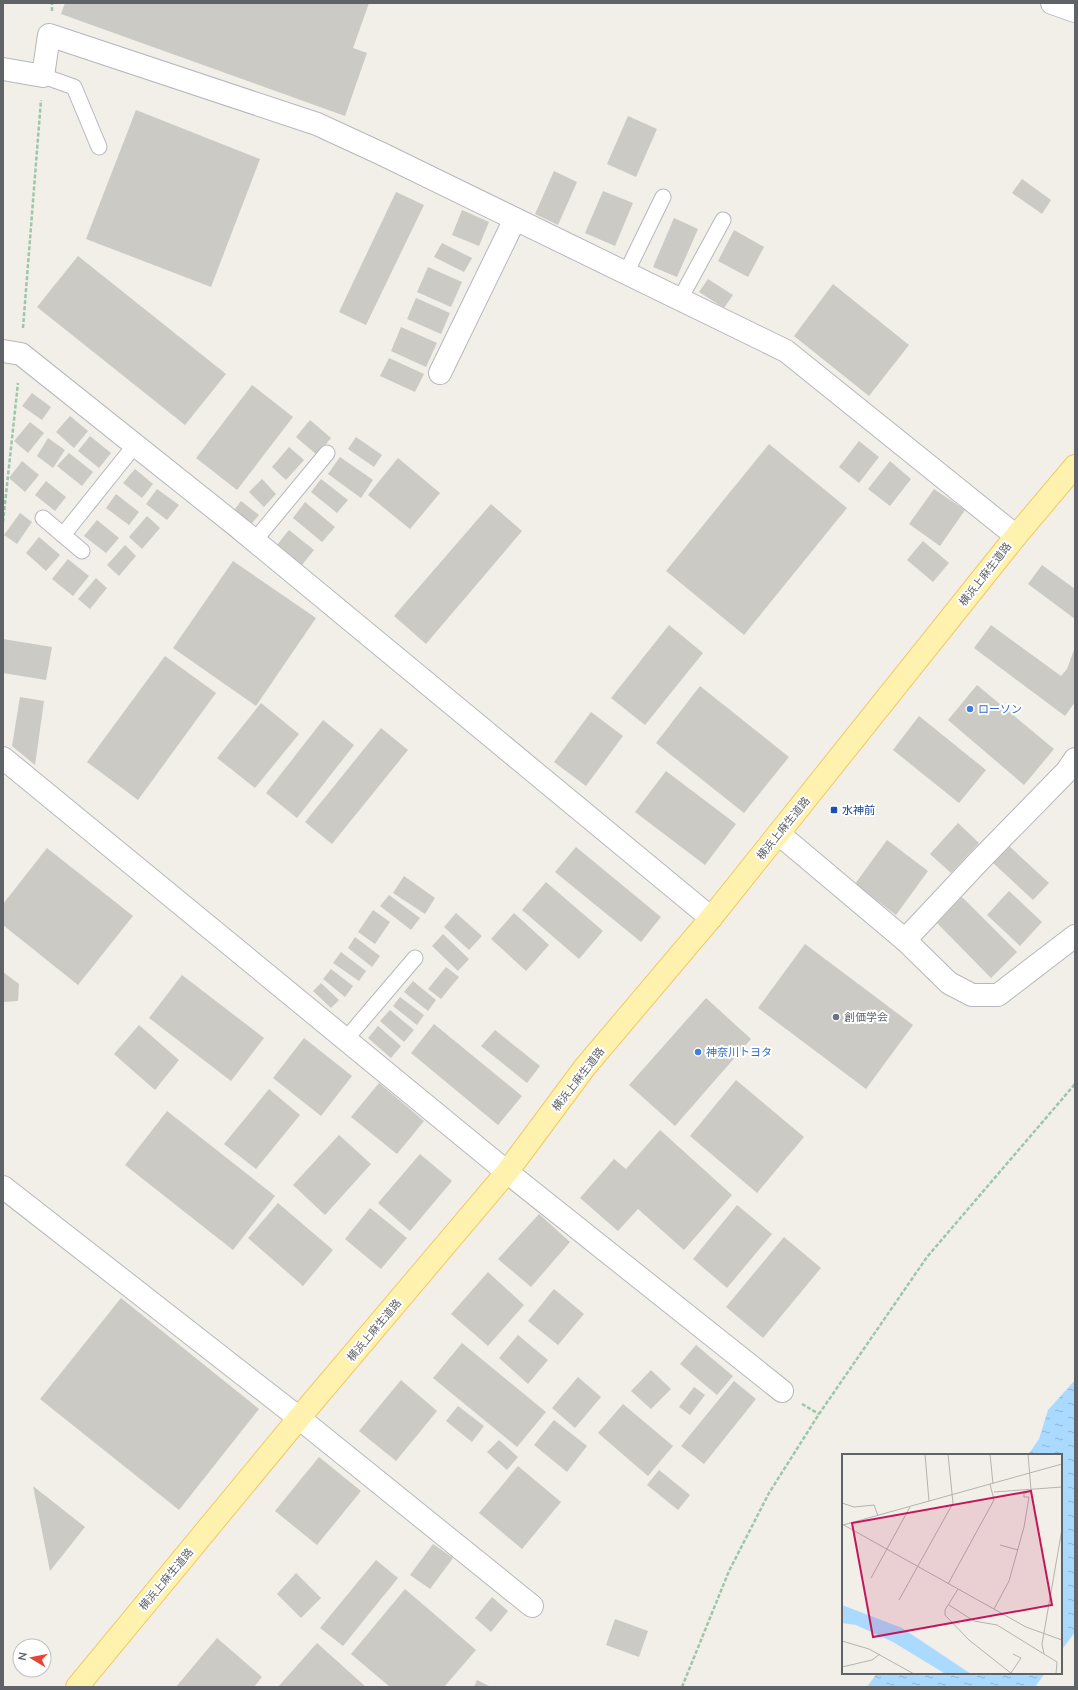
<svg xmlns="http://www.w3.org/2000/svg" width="1078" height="1690" font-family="'Nunito Sans','Noto Sans JP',sans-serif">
	<defs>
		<pattern id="water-ripples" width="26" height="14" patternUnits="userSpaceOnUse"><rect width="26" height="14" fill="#aadaff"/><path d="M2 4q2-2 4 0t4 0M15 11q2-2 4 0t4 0" fill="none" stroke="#8eb4d2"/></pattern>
	</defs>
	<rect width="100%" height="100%" fill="#f1efe8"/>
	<g fill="url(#water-ripples)">
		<polygon points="1075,1380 1075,1632 1061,1651 1061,1455 1028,1455 1039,1439 1048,1410"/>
		<polygon points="877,1673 1045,1673 1035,1687 867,1687"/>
	</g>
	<g fill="#cccac5">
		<polygon points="65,3 369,3 353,48 367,53 345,116 61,14"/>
		<polygon points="136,110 260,159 211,287 86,239"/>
		<polygon points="628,116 657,129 636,177 607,164"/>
		<polygon points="554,171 577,182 558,225 535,214"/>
		<polygon points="1022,179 1051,200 1042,214 1012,193"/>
		<polygon points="603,191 633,203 615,246 585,233"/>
		<polygon points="396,192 424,205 366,325 339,312"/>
		<polygon points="462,210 489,222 479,246 452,235"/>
		<polygon points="674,218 698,229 677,277 653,267"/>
		<polygon points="734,230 764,247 748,277 718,261"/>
		<polygon points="442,243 472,258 464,272 434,257"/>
		<polygon points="78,256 226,374 185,425 37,307"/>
		<polygon points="428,267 462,282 451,307 417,292"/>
		<polygon points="708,279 733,295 724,308 699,292"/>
		<polygon points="833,284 909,345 869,396 794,336"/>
		<polygon points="416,298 450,313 441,334 407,319"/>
		<polygon points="401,327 437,343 426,367 391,351"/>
		<polygon points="389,358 424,374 415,392 380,376"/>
		<polygon points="252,385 293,417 237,490 196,458"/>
		<polygon points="32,393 51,407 42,420 22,406"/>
		<polygon points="70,416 88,431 74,448 56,432"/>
		<polygon points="310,420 331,438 317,455 296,437"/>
		<polygon points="30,422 44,433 28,453 14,441"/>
		<polygon points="90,436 111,453 99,468 78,451"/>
		<polygon points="356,437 382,455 374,467 348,449"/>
		<polygon points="48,438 65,450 53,468 37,456"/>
		<polygon points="859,441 879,457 859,483 839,467"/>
		<polygon points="769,444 847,508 744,635 666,571"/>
		<polygon points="289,447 304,460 286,480 272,467"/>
		<polygon points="69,453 93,472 82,486 57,466"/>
		<polygon points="340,457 373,480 361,498 328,474"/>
		<polygon points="398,458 440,493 410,529 368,495"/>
		<polygon points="22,461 39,475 25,492 9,478"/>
		<polygon points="890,461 911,479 890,506 868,489"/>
		<polygon points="135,469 153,484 142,498 123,483"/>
		<polygon points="262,479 276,494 264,507 249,492"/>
		<polygon points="321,479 348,500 337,513 311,492"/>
		<polygon points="46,481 66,497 55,511 35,495"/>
		<polygon points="157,489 179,505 167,520 146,504"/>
		<polygon points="934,489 965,510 940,546 909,524"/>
		<polygon points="116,494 139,512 129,525 106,508"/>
		<polygon points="241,501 259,515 249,527 232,513"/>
		<polygon points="305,502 335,527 322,542 293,518"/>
		<polygon points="491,504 522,531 426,644 394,616"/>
		<polygon points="20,513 32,522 17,544 4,535"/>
		<polygon points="147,516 160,528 142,549 129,537"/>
		<polygon points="97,520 119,538 106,553 84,536"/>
		<polygon points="289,530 314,550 302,565 277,545"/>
		<polygon points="39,537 60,555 46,571 26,553"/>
		<polygon points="923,541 949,563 933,582 907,560"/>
		<polygon points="125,545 136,556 119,576 107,565"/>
		<polygon points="68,559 89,576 73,596 52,579"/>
		<polygon points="233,561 316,618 256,706 173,648"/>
		<polygon points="1042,565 1075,589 1075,619 1028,584"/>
		<polygon points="96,578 107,588 90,609 78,599"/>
		<polygon points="669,625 703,653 645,725 611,698"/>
		<polygon points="991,625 1061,676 1067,669 1075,647 1075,702 1065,716 974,648"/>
		<polygon points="3,639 52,647 46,680 3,673"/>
		<polygon points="165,656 216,693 138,800 87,762"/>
		<polygon points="977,685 1054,749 1024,785 948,720"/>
		<polygon points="700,686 789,757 744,813 656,743"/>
		<polygon points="20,697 44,701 35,765 12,746"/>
		<polygon points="261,703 299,734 255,788 217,758"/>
		<polygon points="591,712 623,736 586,786 554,762"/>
		<polygon points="919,716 986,770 959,803 893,750"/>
		<polygon points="323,720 354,745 297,818 266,793"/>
		<polygon points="381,728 408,750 332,844 305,822"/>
		<polygon points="666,771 736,824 705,865 635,812"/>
		<polygon points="958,823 979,843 951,873 930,854"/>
		<polygon points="887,840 928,871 896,915 855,884"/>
		<polygon points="1008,845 1049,883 1033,900 992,862"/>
		<polygon points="576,847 661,917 641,942 555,872"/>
		<polygon points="47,848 133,916 78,985 3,925 3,904"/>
		<polygon points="404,876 435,898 425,914 393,893"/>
		<polygon points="546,882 603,931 579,959 522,910"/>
		<polygon points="1009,891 1042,922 1020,946 987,915"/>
		<polygon points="389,895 420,918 411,930 380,906"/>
		<polygon points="962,897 1017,952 991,978 937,923"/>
		<polygon points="373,910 390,922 375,944 358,932"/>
		<polygon points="456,913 482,936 469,950 444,927"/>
		<polygon points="514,913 549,945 526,971 491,939"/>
		<polygon points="443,934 469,959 458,971 432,946"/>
		<polygon points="355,937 380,956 372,967 348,948"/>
		<polygon points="805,944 913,1025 866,1089 758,1008"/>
		<polygon points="341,952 366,971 359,981 333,963"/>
		<polygon points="446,967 459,977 441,999 428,989"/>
		<polygon points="331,969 353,986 345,997 323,979"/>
		<polygon points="3,972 19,984 18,1001 3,1002"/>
		<polygon points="182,975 264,1038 231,1081 149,1018"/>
		<polygon points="413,981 436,1000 428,1011 404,992"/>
		<polygon points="321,983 339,1000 331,1008 313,991"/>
		<polygon points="400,997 424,1015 417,1025 393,1006"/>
		<polygon points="706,998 751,1039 675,1126 629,1085"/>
		<polygon points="390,1010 414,1030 404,1042 380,1021"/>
		<polygon points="434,1024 522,1096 498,1125 411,1053"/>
		<polygon points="139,1025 179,1060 155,1090 114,1054"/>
		<polygon points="378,1026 401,1046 391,1058 368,1038"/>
		<polygon points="495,1030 540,1066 527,1083 481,1046"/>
		<polygon points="304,1038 352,1076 321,1116 273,1078"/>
		<polygon points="736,1080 804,1137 757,1193 690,1136"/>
		<polygon points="379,1083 424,1121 397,1154 351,1117"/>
		<polygon points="269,1089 300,1115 256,1169 224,1144"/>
		<polygon points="167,1111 275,1196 233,1250 125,1165"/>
		<polygon points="660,1130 732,1195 684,1250 638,1209 618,1231 580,1198 614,1159 626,1169"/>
		<polygon points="339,1135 371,1164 325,1215 293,1185"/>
		<polygon points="420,1154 452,1181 410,1231 378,1203"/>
		<polygon points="278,1203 333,1250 303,1286 248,1238"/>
		<polygon points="737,1205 772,1234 727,1288 693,1259"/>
		<polygon points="370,1208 407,1238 381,1269 345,1239"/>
		<polygon points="539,1214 570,1242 531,1287 498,1259"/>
		<polygon points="784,1237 821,1268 763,1338 726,1307"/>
		<polygon points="488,1272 524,1305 488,1346 451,1314"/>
		<polygon points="554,1289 584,1314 558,1345 528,1321"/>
		<polygon points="121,1298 259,1409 179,1510 40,1399"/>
		<polygon points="518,1335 548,1360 528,1384 499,1358"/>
		<polygon points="462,1343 546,1412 517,1447 433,1378"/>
		<polygon points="696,1345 733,1376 717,1395 680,1364"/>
		<polygon points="651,1370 671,1389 651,1409 631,1391"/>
		<polygon points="578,1377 601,1397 575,1428 552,1408"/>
		<polygon points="401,1380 437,1411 396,1461 359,1431"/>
		<polygon points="734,1381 756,1399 704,1464 681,1446"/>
		<polygon points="694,1387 705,1395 690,1415 679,1407"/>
		<polygon points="623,1404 673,1446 648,1476 598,1433"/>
		<polygon points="458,1406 484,1426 472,1442 446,1421"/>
		<polygon points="554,1420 587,1446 567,1472 534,1445"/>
		<polygon points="499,1440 518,1457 507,1470 487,1452"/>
		<polygon points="319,1457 361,1491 317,1545 275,1511"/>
		<polygon points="518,1466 561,1502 522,1549 479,1513"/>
		<polygon points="659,1470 690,1495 678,1510 647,1485"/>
		<polygon points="33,1486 85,1527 50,1571"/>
		<polygon points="433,1544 453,1558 430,1589 410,1575"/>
		<polygon points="376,1560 398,1578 343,1646 320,1628"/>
		<polygon points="296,1573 321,1598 301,1618 277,1594"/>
		<polygon points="405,1589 476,1650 444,1687 390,1687 351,1654"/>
		<polygon points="492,1597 508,1611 491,1632 475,1618"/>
		<polygon points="615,1619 648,1631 639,1657 606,1645"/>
		<polygon points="217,1638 262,1677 254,1687 176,1687"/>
		<polygon points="317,1643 366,1687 278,1687"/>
		<polygon points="477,1680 491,1687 474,1687"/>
	</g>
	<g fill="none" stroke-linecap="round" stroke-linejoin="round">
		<defs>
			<g id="lane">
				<polyline points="43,76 74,87 99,147"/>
				<polyline points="626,273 663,197"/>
				<polyline points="680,299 723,220"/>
				<polyline points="43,518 82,551"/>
				<polyline points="63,535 135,445"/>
				<polyline points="255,540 327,453"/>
				<polyline points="346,1039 415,958"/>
			</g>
			<g id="street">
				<polyline points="3,69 43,76 49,35 317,124 382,154 786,351 1016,536"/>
				<polyline points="3,351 21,354 238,527 711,918"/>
				<polyline points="440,373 515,219"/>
				<polyline points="3,758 507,1172 782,1391"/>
				<polyline points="779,834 905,940 949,983 972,995 998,995 1075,936"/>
				<polyline points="905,940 979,861 1067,771 1075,759"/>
				<polyline points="3,1187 299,1418 532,1606"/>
			</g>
			<polyline id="secondary" points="1052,3 1075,11"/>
			<polyline id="primary" points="77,1687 299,1418 507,1172 585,1067 711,918 1016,536 1075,466"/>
		</defs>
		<use href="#lane" stroke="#b5b8bc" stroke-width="17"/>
		<use href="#street" stroke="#b5b8bc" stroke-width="24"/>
		<use href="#secondary" stroke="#b6babf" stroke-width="24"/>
		<use href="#primary" stroke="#f2c960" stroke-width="24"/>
		<g stroke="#9cc7a9" stroke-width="2.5" stroke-dasharray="4 2" stroke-linecap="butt">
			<polyline points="52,11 52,3"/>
			<polyline points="23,328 41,100"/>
			<polyline points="3,522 18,383"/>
			<polyline points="802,1404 819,1414"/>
			<polyline points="682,1687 729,1571 769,1493 819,1414 927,1257 1075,1084"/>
		</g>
		<use href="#lane" stroke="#fff" stroke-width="15"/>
		<use href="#street" stroke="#fff" stroke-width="22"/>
		<use href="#secondary" stroke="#fff" stroke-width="22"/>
		<use href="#primary" stroke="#fff2af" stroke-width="22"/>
	</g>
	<g fill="#3f7fe0" stroke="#fff" stroke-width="1.5">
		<circle cx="970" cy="709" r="4"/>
		<circle cx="698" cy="1052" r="4"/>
	</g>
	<rect fill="#1a4fb4" stroke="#fff" stroke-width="1.5" x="830" y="806" width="8" height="8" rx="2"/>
	<circle fill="#6b7280" stroke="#fff" stroke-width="1.5" cx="836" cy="1017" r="4"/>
	<g text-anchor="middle" stroke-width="4" stroke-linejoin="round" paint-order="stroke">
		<g font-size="11" fill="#5f6368" stroke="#fff">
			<text transform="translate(985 574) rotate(-52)" y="4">横浜上麻生道路</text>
			<text transform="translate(783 828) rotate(-51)" y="4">横浜上麻生道路</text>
			<text transform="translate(578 1079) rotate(-52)" y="4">横浜上麻生道路</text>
			<text transform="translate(374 1330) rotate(-50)" y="4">横浜上麻生道路</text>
			<text transform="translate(166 1579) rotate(-50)" y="4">横浜上麻生道路</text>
		</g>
		<g font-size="11" fill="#366cbe" stroke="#fff" text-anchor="start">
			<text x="978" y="713">ローソン</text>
			<text x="706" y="1056">神奈川トヨタ</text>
		</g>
		<g font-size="11" fill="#164399" stroke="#fff" text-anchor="start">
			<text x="842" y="814">水神前</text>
		</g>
		<g font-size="11" fill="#5b616d" stroke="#fff" text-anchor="start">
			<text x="844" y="1021">創価学会</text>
		</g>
	</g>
	<g transform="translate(842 1454)">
		<rect width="220" height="220" fill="#f1efe8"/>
		<path d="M0 151 60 174 129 220 102 219 51 188 14 171 0 169Z" fill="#aadaff"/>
		<path fill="none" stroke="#b3b3b1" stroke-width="1" d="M83 0 87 47M148 0 151 30M186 0 189 36M152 38 220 33M0 49 12 53 32 51 36 62M0 70 184 173 220 186M1 71 220 10M158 91 176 96M29 124 68 53M106 130 152 46 148 30M116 135 103 156V161L127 186 170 220M57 146 111 49 106 0M107 151 132 167 155 171 215 208 214 220M152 155 167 127 182 73 187 43H182V37M0 187 27 195 72 220M202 200 200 190 220 75M0 213 30 206 38 200M169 219 179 204 171 200"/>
		<path fill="#c2185b" fill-opacity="0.15" stroke="#c2185b" stroke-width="2" d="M189 37 210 151 31 183 10 69Z"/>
		<rect width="220" height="220" fill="none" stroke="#5f6368" stroke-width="2"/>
	</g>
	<rect width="1078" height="1690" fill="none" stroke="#5f6368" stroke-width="8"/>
	<g transform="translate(32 1658) rotate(280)"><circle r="19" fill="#ffffff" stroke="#bfc1c3"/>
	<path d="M0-3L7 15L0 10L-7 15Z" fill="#ea4335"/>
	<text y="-6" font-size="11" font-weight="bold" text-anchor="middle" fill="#5f6368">N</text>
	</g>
</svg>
